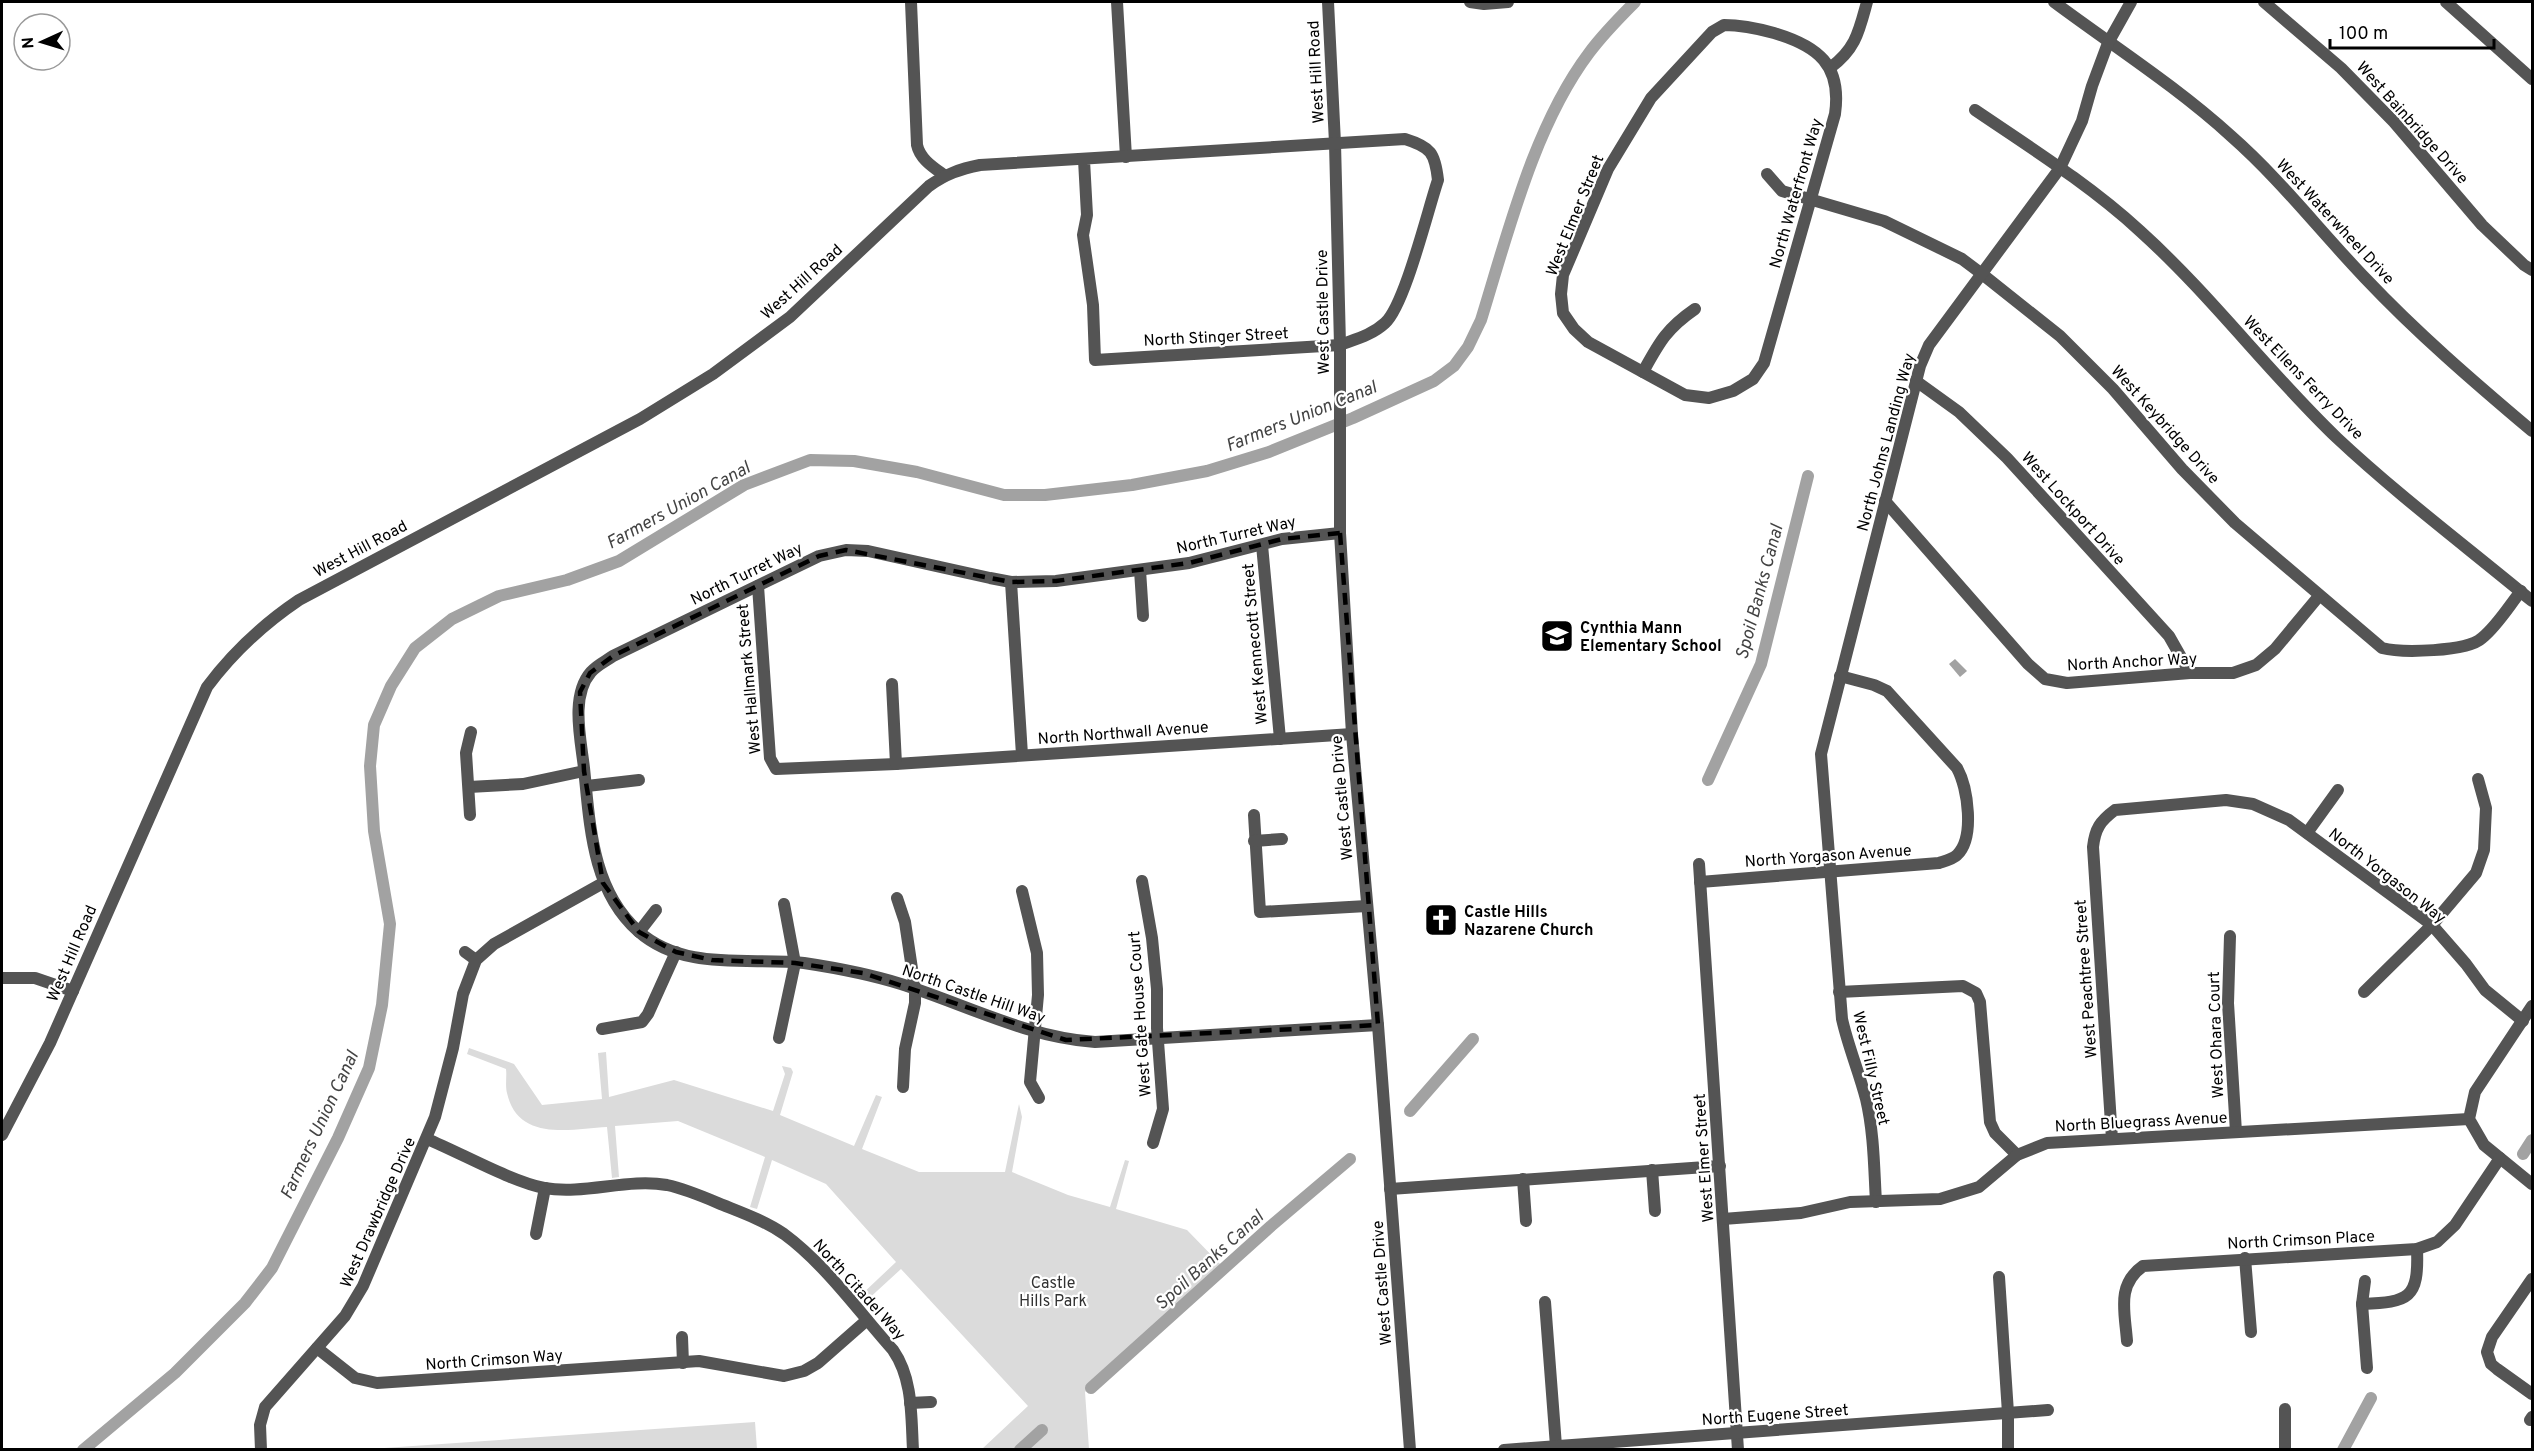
<svg xmlns="http://www.w3.org/2000/svg" width="2534" height="1451" font-family="Overpass,sans-serif">
	<rect width="100%" height="100%" fill="#fff"/>
	<g fill="#dbdbdb">
		<path d="M469 1048 514 1064 542 1105 602 1099 598 1053 606 1052 609 1097 674 1080 773 1111 785 1074 782 1066 791 1068 793 1072 780 1115 854 1146 876 1095 882 1097 862 1149 919 1172H1005L1019 1104 1022 1117 1012 1172 1068 1195 1110 1207 1125 1160 1129 1161 1116 1209 1187 1230 1223 1267 1085 1392 1089 1449H982L1028 1406 901 1269 865 1302 860 1296 896 1262 826 1184 772 1160 757 1209 750 1207 765 1157 678 1121 615 1126 619 1177 612 1178 607 1127C571 1129 518 1142 507 1093 505 1085 507 1076 506 1069L467 1054Z"/>
		<polygon points="755,1422 757,1449 370,1449"/>
	</g>
	<polygon fill="#a2a2a2" points="1955,659 1967,671 1960,677 1949,664"/>
	<g fill="none" stroke-linecap="round" stroke-linejoin="round">
		<g stroke="#a2a2a2" stroke-width="12">
			<polyline points="1708,780 1761,664 1808,476"/>
			<polyline points="1410,1111 1473,1039"/>
			<polyline points="2523,1154 2532,1140"/>
			<polyline points="1091,1388 1271,1226 1350,1159"/>
			<path d="M83 1450 175 1373 245 1303 272 1268 338 1138 369 1068 382 1005 390 924 374 831 370 766 374 725 391 686 415 648 452 619 499 596 567 580 619 561 744 485 810 460 854 461 917 472 1004 495H1045L1132 485 1207 471 1269 452 1353 418 1434 381 1454 366 1468 347 1481 320C1508 233 1534 126 1589 53 1603 34 1619 18 1635 2"/>
			<polyline points="1020,1450 1042,1430"/>
			<polyline points="2343,1450 2371,1398"/>
		</g>
		<g stroke="#545454" stroke-width="12">
			<path d="M911 2 917 145C920 159 933 167 944 175"/>
			<polyline points="1117,2 1126,157"/>
			<polyline points="1328,2 1335,143 1340,345 1340,533 1352,734 1378,1025 1410,1450"/>
			<polyline points="1470,2 1484,4 1508,2"/>
			<path d="M2054 2C2113 46 2176 86 2231 136 2280 179 2320 231 2365 278 2417 333 2474 382 2532 431"/>
			<polyline points="2264,2 2341,68 2394,122 2482,225 2524,265 2532,270"/>
			<polyline points="2446,2 2532,79"/>
			<path d="M1724 25C1742 25 1756 28 1774 33 1818 46 1842 65 1835 114L1764 363 1753 379 1733 391 1709 398 1685 395 1588 342 1574 329 1563 313 1561 294 1563 275 1608 169 1651 98 1712 32Z"/>
			<path d="M1830 68C1856 49 1859 31 1867 2"/>
			<path d="M1975 110C2031 148 2090 185 2140 231 2211 295 2268 372 2337 438 2399 496 2467 547 2532 601"/>
			<path d="M1767 174 1782 191 1884 221 1962 259 1982 274 2060 336 2113 389 2182 469 2235 523 2382 648C2401 653 2467 652 2482 638 2497 626 2509 606 2521 591"/>
			<path d="M1643 372C1659 343 1666 329 1695 309"/>
			<polyline points="1916,381 1959,412 2007,458 2169,636 2190,673"/>
			<polyline points="1885,501 2028,664 2045,679 2067,683 2190,673 2233,673 2256,665 2275,649 2319,596"/>
			<path d="M1340 533 1282 539 1189 563 1056 581 1011 582 990 578 868 551 846 550 819 556 613 656C606 661 597 665 591 672 570 696 581 740 584 768 590 826 592 890 638 931 684 972 749 957 804 963 837 968 869 974 901 984 967 1005 1026 1037 1095 1042L1378 1025"/>
			<polyline points="1262,545 1280,739"/>
			<polyline points="1140,570 1143,616"/>
			<polyline points="1011,582 1022,755"/>
			<polyline points="758,586 770,758 776,769 896,764 1352,734"/>
			<polyline points="892,684 896,764"/>
			<polyline points="587,786 639,780"/>
			<polyline points="469,787 523,784 584,771"/>
			<polyline points="470,815 466,753 471,732"/>
			<polyline points="1254,815 1260,912 1367,906"/>
			<polyline points="2307,833 2338,790"/>
			<polyline points="1254,841 1282,839"/>
			<polyline points="1699,864 1738,1450"/>
			<polyline points="1142,881 1152,938 1157,989 1157,1028 1163,1109 1153,1143"/>
			<path d="M1700 882 1939 863C1945 861 1953 859 1957 855 1975 838 1968 788 1957 768L1887 691 1874 685 1840 676"/>
			<polyline points="1022,891 1037,953 1038,995 1030,1082 1039,1098"/>
			<polyline points="897,898 905,922 915,989 915,1003 905,1049 903,1087"/>
			<polyline points="639,932 656,910"/>
			<polyline points="2230,936 2228,1003 2236,1132"/>
			<polyline points="465,952 476,960"/>
			<polyline points="2,978 35,978 73,991"/>
			<polyline points="1839,992 1963,986 1976,993 1980,1002 1990,1122 1995,1133 2017,1155"/>
			<polyline points="2364,992 2432,925 2476,873 2484,850 2486,808 2478,779"/>
			<polyline points="2532,1006 2475,1092 2469,1119 2484,1145 2532,1184"/>
			<polyline points="602,1029 642,1022 648,1014 676,952"/>
			<polyline points="779,1038 795,963 784,904"/>
			<path d="M2 1135 50 1043 207 687C233 652 262 625 299 600L640 419 713 374 790 317 929 186C946 174 960 169 980 165L1405 139C1431 147 1435 153 1438 180 1428 209 1405 305 1385 323 1372 335 1356 339 1340 345L1095 360 1093 305 1083 235 1087 215 1084 160"/>
			<path d="M427 1139C461 1153 510 1181 544 1188 585 1195 627 1178 667 1185 686 1189 704 1197 723 1205 743 1213 765 1221 784 1234 825 1264 859 1312 893 1350 913 1379 911 1415 913 1450"/>
			<path d="M2112 1139 2093 847C2095 829 2100 821 2115 810L2226 800 2253 804 2289 820 2432 925 2466 964 2485 990 2523 1021"/>
			<polyline points="1652,1170 1655,1211"/>
			<polyline points="1523,1179 1526,1221"/>
			<polyline points="1390,1189 1720,1166"/>
			<path d="M1876 1202C1874 1168 1874 1133 1866 1099 1859 1072 1848 1046 1842 1019L1821 754 1920 366 1929 345 2060 168 2082 121 2092 86 2108 43 2131 2"/>
			<polyline points="1723,1219 1801,1213 1850,1202 1940,1199 1979,1187 2017,1155 2047,1143 2469,1119"/>
			<polyline points="536,1234 545,1188"/>
			<polyline points="2245,1258 2251,1332"/>
			<polyline points="1999,1277 2008,1413 2008,1450"/>
			<polyline points="2532,1279 2492,1337 2487,1352 2491,1364 2497,1369 2532,1394"/>
			<polyline points="2365,1281 2362,1304 2367,1368"/>
			<polyline points="1545,1302 1556,1446"/>
			<path d="M2362 1304C2409 1302 2419 1299 2417 1249"/>
			<polyline points="682,1337 683,1363"/>
			<path d="M2127 1341C2125 1312 2116 1285 2143 1266L2417 1249 2437 1242 2455 1225 2500 1158"/>
			<polyline points="317,1348 355,1378 377,1383 699,1361 784,1376 804,1371 818,1363 867,1320"/>
			<polyline points="910,1403 931,1402"/>
			<polyline points="2285,1409 2285,1450"/>
			<polyline points="2530,1420 2532,1417"/>
			<polyline points="261,1450 260,1425 265,1407 345,1316 363,1286 435,1117 453,1048 463,994 476,960 494,944 603,883"/>
			<polyline points="1504,1450 2048,1410"/>
		</g>
	</g>
	<path fill="none" stroke="#000" stroke-width="4.5" stroke-dasharray="12 8" stroke-linejoin="round" d="M1340 533 1378 1025 1066 1040 863 973 795 963 712 960 676 952 639 932 603 883 584 771 580 692 590 673 613 656 819 556 846 550 1011 582 1056 581 1189 563 1282 539Z"/>
	<defs>
		<symbol id="school-square" viewBox="-11 -11 22 22"><rect x="-9" y="-9" width="18" height="18" rx="4" fill="#000" stroke="#fff"/><path d="M0-5L7-2L0 1L-7-2ZM-4 1L0 2.5L4 1V4Q0 6-4 4Z" fill="#fff"/></symbol>
		<symbol id="church-square" viewBox="-11 -11 22 22"><rect x="-9" y="-9" width="18" height="18" rx="4" fill="#000" stroke="#fff"/><path d="M-1.2-6h2.4v3.5h3.3v2.4h-3.3V6h-2.4V-.1h-3.3v-2.4h3.3Z" fill="#fff"/></symbol>
	</defs>
	<g fill-rule="evenodd">
		<use href="#school-square" x="1538" y="617" width="38" height="38"/>
		<use href="#church-square" x="1422" y="901" width="38" height="38"/>
	</g>
	<g text-anchor="middle" stroke-width="4.5" stroke-linejoin="round" paint-order="stroke">
		<g font-size="16" fill="#000" stroke="#fff">
			<text transform="translate(1315 72) rotate(-93)" y="6">West Hill Road</text>
			<text transform="translate(2413 122) rotate(48)" y="6">West Bainbridge Drive</text>
			<text transform="translate(1795 193) rotate(-74)" y="6">North Waterfront Way</text>
			<text transform="translate(1574 215) rotate(-68)" y="6">West Elmer Street</text>
			<text transform="translate(2336 221) rotate(47)" y="6">West Waterwheel Drive</text>
			<text transform="translate(801 281) rotate(-42)" y="6">West Hill Road</text>
			<text transform="translate(1322 312) rotate(-91)" y="6">West Castle Drive</text>
			<text transform="translate(1216 336) rotate(-3)" y="6">North Stinger Street</text>
			<text transform="translate(2304 377) rotate(46)" y="6">West Ellens Ferry Drive</text>
			<text transform="translate(2166 424) rotate(48)" y="6">West Keybridge Drive</text>
			<text transform="translate(1885 442) rotate(-75)" y="6">North Johns Landing Way</text>
			<text transform="translate(2074 508) rotate(48)" y="6">West Lockport Drive</text>
			<text transform="translate(1236 534) rotate(-13)" y="6">North Turret Way</text>
			<text transform="translate(360 548) rotate(-28)" y="6">West Hill Road</text>
			<text transform="translate(746 573) rotate(-26)" y="6">North Turret Way</text>
			<text transform="translate(1254 644) rotate(-95)" y="6">West Kennecott Street</text>
			<text transform="translate(2132 661) rotate(-3)" y="6">North Anchor Way</text>
			<text transform="translate(748 679) rotate(-95)" y="6">West Hallmark Street</text>
			<text transform="translate(1123 732) rotate(-4)" y="6">North Northwall Avenue</text>
			<text transform="translate(1341 798) rotate(-95)" y="6">West Castle Drive</text>
			<text transform="translate(1828 855) rotate(-4)" y="6">North Yorgason Avenue</text>
			<text transform="translate(2388 875) rotate(38)" y="6">North Yorgason Way</text>
			<text transform="translate(71 953) rotate(-67)" y="6">West Hill Road</text>
			<text transform="translate(2085 979) rotate(-94)" y="6">West Peachtree Street</text>
			<text transform="translate(974 993) rotate(19)" y="6">North Castle Hill Way</text>
			<text transform="translate(1139 1014) rotate(-94)" y="6">West Gate House Court</text>
			<text transform="translate(2215 1035) rotate(-92)" y="6">West Ohara Court</text>
			<text transform="translate(1872 1068) rotate(77)" y="6">West Filly Street</text>
			<text transform="translate(2141 1121) rotate(-3)" y="6">North Bluegrass Avenue</text>
			<text transform="translate(1703 1158) rotate(-94)" y="6">West Elmer Street</text>
			<text transform="translate(377 1212) rotate(-66)" y="6">West Drawbridge Drive</text>
			<text transform="translate(2301 1239) rotate(-3)" y="6">North Crimson Place</text>
			<text transform="translate(1381 1283) rotate(-94)" y="6">West Castle Drive</text>
			<text transform="translate(860 1289) rotate(48)" y="6">North Citadel Way</text>
			<text transform="translate(494 1359) rotate(-4)" y="6">North Crimson Way</text>
			<text transform="translate(1775 1414) rotate(-4)" y="6">North Eugene Street</text>
		</g>
		<g font-size="16" font-weight="bold" fill="#000" stroke="#fff" text-anchor="start">
			<text x="1580" y="633">Cynthia Mann<tspan x="1580" dy="18">Elementary School</tspan></text>
			<text x="1464" y="917">Castle Hills<tspan x="1464" dy="18">Nazarene Church</tspan></text>
		</g>
		<g font-size="16" fill="#323232" stroke="#fff">
			<text x="1053" y="1288">Castle<tspan x="1053" dy="18">Hills Park</tspan></text>
		</g>
		<g font-size="18" font-style="italic" fill="#434343" stroke="#fff">
			<text transform="translate(1301 416) rotate(-22)" y="6">Farmers Union Canal</text>
			<text transform="translate(678 505) rotate(-29)" y="6">Farmers Union Canal</text>
			<text transform="translate(1759 592) rotate(-75)" y="6">Spoil Banks Canal</text>
			<text transform="translate(319 1125) rotate(-65)" y="6">Farmers Union Canal</text>
			<text transform="translate(1209 1260) rotate(-42)" y="6">Spoil Banks Canal</text>
		</g>
	</g>
	<rect width="2534" height="1451" fill="none" stroke="#000000" stroke-width="6"/>
	<g transform="translate(42 42) rotate(266)"><circle r="28" fill="#ffffff" stroke="#999999" stroke-width="1.5"/>
	<path d="M0-4.5L10 22L0 15L-10 22Z" fill="#000000"/>
	<text y="-9" font-size="16" font-weight="bold" text-anchor="middle" fill="#000000">N</text>
	</g>
	<path d="M2330 39v9h164v-9" fill="none" stroke="#000000" stroke-width="3"/>
	<text x="2339" y="39" font-size="18" fill="#000000" stroke="#ffffff" stroke-width="4.5" paint-order="stroke">100 m</text>
</svg>
